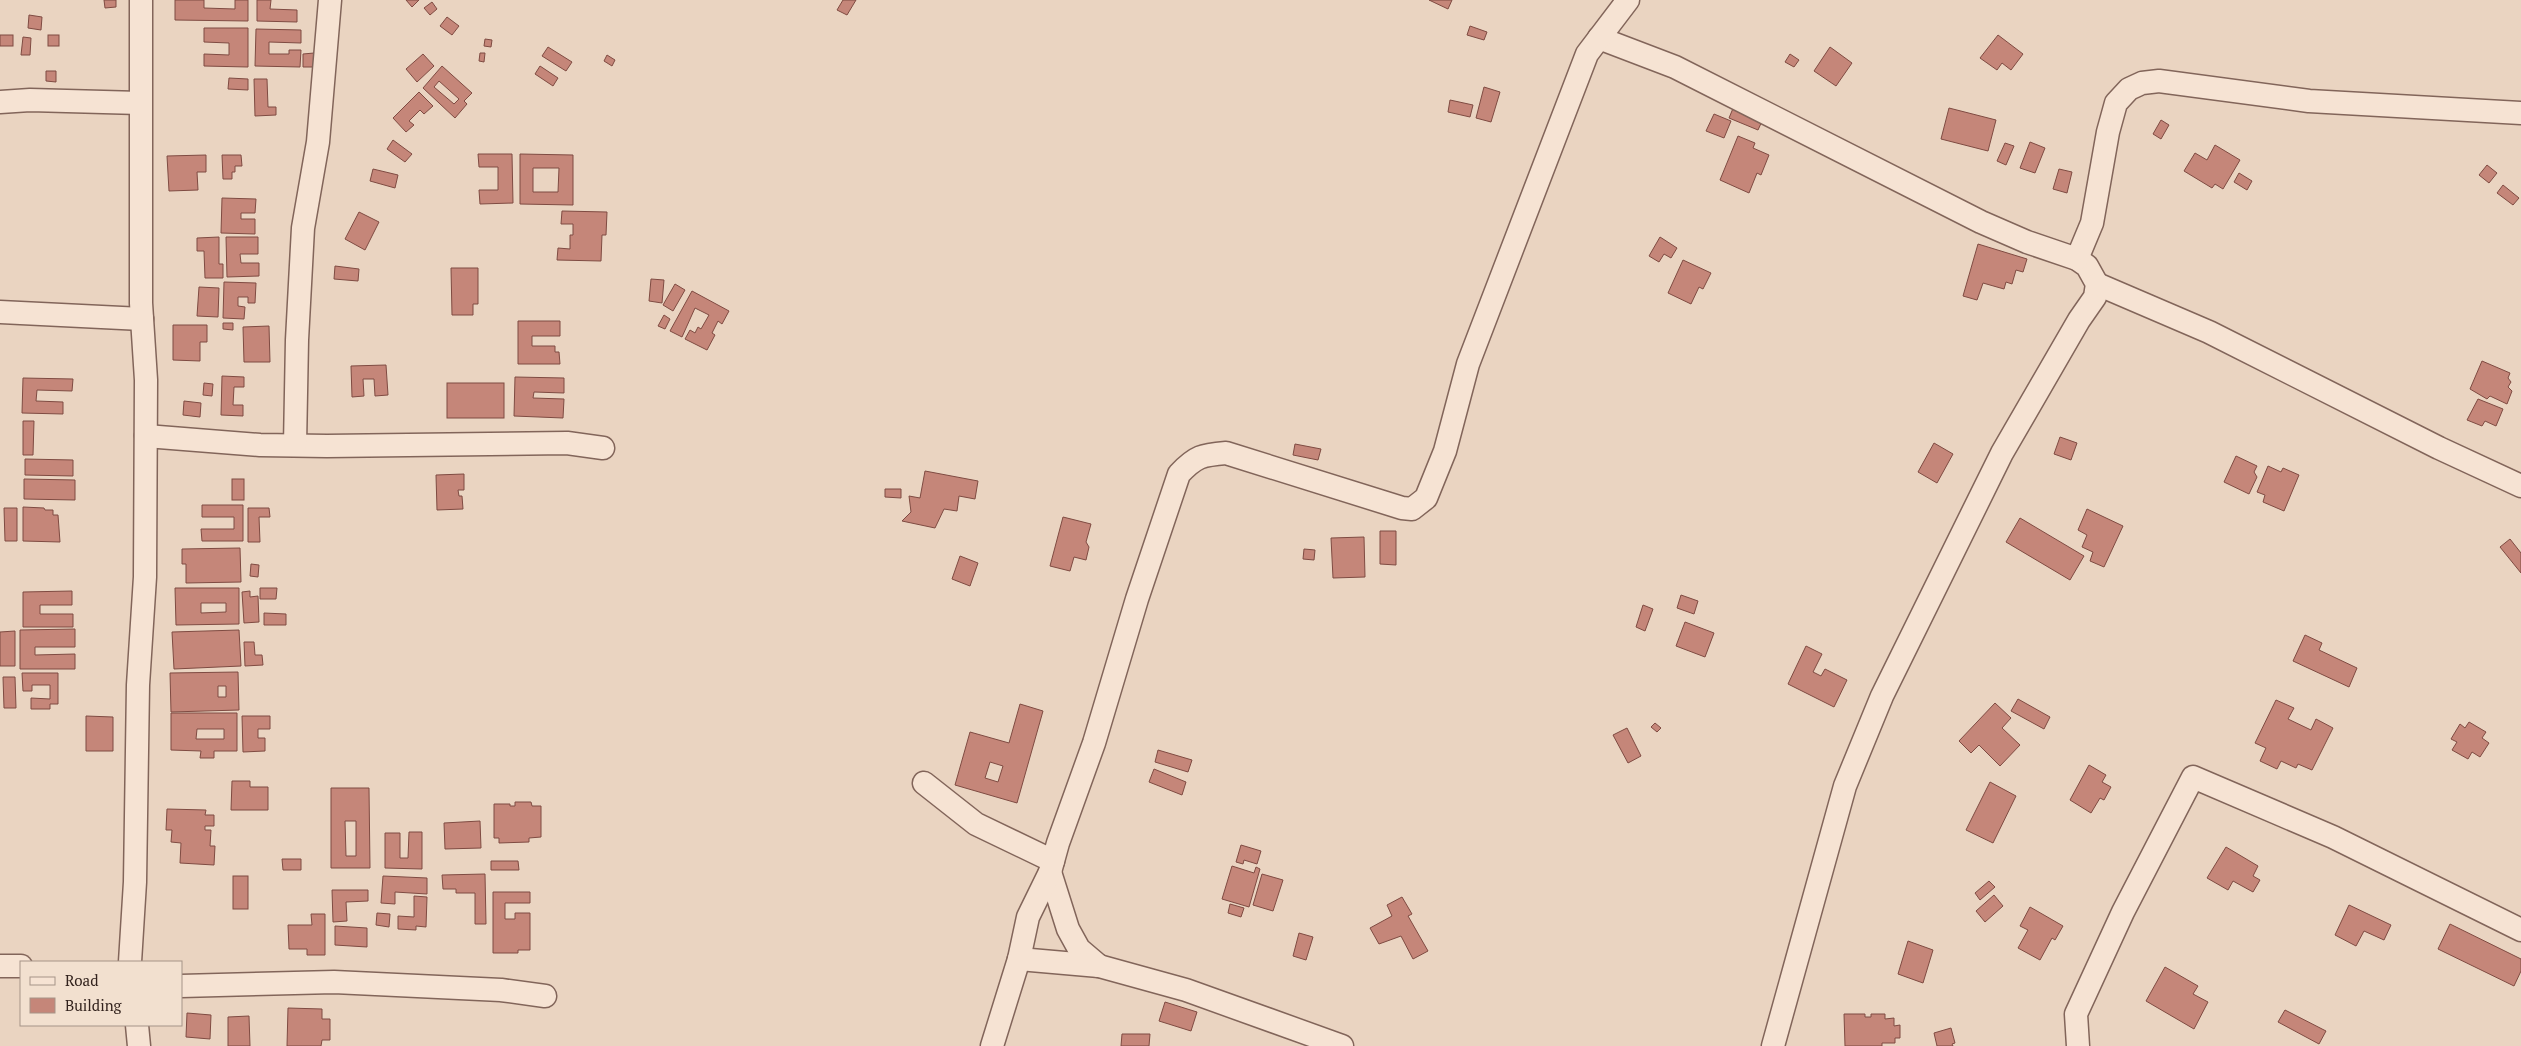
<svg xmlns="http://www.w3.org/2000/svg" width="2521" height="1046" font-family="'PT Serif',serif">
	<rect width="100%" height="100%" fill="#ead4c1"/>
	<g fill="#c58679" stroke="#7f4b42" fill-rule="evenodd">
		<polygon points="104,0 116,0 116,7 105,8"/>
		<polygon points="175,0 204,0 204,8 235,9 235,0 248,0 248,21 175,20"/>
		<polygon points="257,0 271,0 270,9 297,10 297,22 257,21"/>
		<polygon points="406,0 419,0 412,7"/>
		<polygon points="843,0 856,0 847,15 837,10"/>
		<polygon points="1429,0 1452,0 1448,9"/>
		<polygon points="432,2 437,9 430,15 424,8"/>
		<polygon points="29,15 42,17 41,30 28,28"/>
		<polygon points="447,17 459,26 452,35 440,26"/>
		<polygon points="1470,26 1487,32 1484,40 1467,35"/>
		<polygon points="204,28 248,28 248,67 204,66 204,54 229,55 229,43 204,42"/>
		<polygon points="256,29 301,30 301,43 269,42 269,54 289,54 289,50 301,50 300,67 255,66"/>
		<rect x="0" y="35" width="13" height="11"/>
		<rect x="48" y="35" width="11" height="11"/>
		<polygon points="1998,35 2023,54 2011,70 2002,63 1997,70 1980,58"/>
		<polygon points="23,37 31,38 30,55 21,55"/>
		<polygon points="485,39 492,40 491,47 484,46"/>
		<polygon points="548,47 572,62 566,71 542,56"/>
		<polygon points="1830,47 1852,63 1836,86 1814,71"/>
		<polygon points="314,53 315,67 303,67 303,54"/>
		<polygon points="480,53 485,53 484,62 479,61"/>
		<polygon points="423,54 434,66 417,82 406,69"/>
		<polygon points="1790,54 1799,60 1794,67 1785,62"/>
		<polygon points="607,55 615,60 612,66 604,61"/>
		<path d="M442 66 472 93 464 101 467 104 455 118 423 88ZM439 81 459 99 454 104 434 87Z"/>
		<polygon points="540,66 558,78 553,86 535,74"/>
		<polygon points="46,71 56,71 56,82 46,81"/>
		<polygon points="229,78 248,79 248,90 228,89"/>
		<polygon points="254,79 267,79 268,107 276,107 276,115 255,116"/>
		<polygon points="1484,87 1500,92 1491,122 1476,118"/>
		<polygon points="419,92 433,106 424,114 420,110 409,121 414,125 406,132 393,118"/>
		<polygon points="1450,100 1473,105 1470,117 1448,112"/>
		<polygon points="1734,106 1763,119 1758,130 1729,118"/>
		<polygon points="1949,108 1996,120 1988,151 1941,139"/>
		<polygon points="1714,114 1731,121 1724,138 1706,131"/>
		<polygon points="2161,120 2169,125 2161,139 2153,134"/>
		<polygon points="1738,136 1755,143 1753,148 1769,155 1761,175 1757,173 1749,193 1720,180"/>
		<polygon points="393,140 412,154 405,162 387,149"/>
		<polygon points="2030,142 2045,148 2035,173 2020,168"/>
		<polygon points="2005,143 2014,146 2006,165 1997,161"/>
		<polygon points="2215,145 2240,160 2223,189 2215,184 2212,188 2184,171 2195,153 2207,160"/>
		<polygon points="478,154 512,154 513,203 480,204 479,190 498,190 498,167 479,167"/>
		<path d="M520 154 573 155V205L520 204ZM533 168H559L558 192H533Z"/>
		<polygon points="206,155 206,172 197,172 198,190 169,191 167,156"/>
		<polygon points="222,155 241,155 242,166 235,166 235,172 232,172 232,179 223,179"/>
		<polygon points="2487,165 2497,173 2489,183 2479,175"/>
		<polygon points="373,169 398,175 395,188 370,181"/>
		<polygon points="2059,169 2072,172 2067,193 2053,189"/>
		<polygon points="2239,173 2252,181 2247,190 2234,182"/>
		<polygon points="2503,185 2519,198 2513,205 2497,193"/>
		<polygon points="222,198 256,199 255,213 241,213 241,219 255,219 255,234 221,233"/>
		<polygon points="562,211 607,212 606,235 602,235 601,261 557,260 558,248 570,249 570,235 573,235 573,224 561,224"/>
		<polygon points="359,212 379,222 365,250 345,239"/>
		<polygon points="219,237 219,264 223,264 223,278 205,278 204,251 197,251 197,238"/>
		<polygon points="226,237 258,237 258,254 240,254 241,263 259,263 259,276 227,277"/>
		<polygon points="1660,237 1677,248 1671,258 1664,254 1659,262 1649,256"/>
		<polygon points="1978,244 2027,259 2023,272 2016,270 2012,284 2006,282 2004,289 1983,283 1977,300 1963,296"/>
		<polygon points="1683,260 1711,273 1703,289 1699,287 1691,304 1668,293"/>
		<polygon points="335,266 359,269 358,281 334,279"/>
		<polygon points="451,268 478,268 478,304 473,304 473,315 452,315"/>
		<polygon points="651,279 664,280 662,303 649,301"/>
		<polygon points="224,282 256,283 255,303 248,303 248,297 238,297 238,306 245,307 244,319 223,318"/>
		<polygon points="675,284 685,290 673,311 663,305"/>
		<polygon points="199,287 219,288 218,317 197,316"/>
		<polygon points="692,291 729,311 722,324 718,321 712,333 715,335 707,350 685,339 690,330 695,333 698,327 701,329 709,315 695,308 682,337 670,331"/>
		<polygon points="664,315 670,319 665,329 658,326"/>
		<polygon points="518,321 560,321 560,336 532,336 532,346 555,346 555,352 559,352 560,364 518,364"/>
		<polygon points="223,323 233,323 233,330 223,329"/>
		<polygon points="173,325 207,325 207,342 200,342 200,361 173,360"/>
		<polygon points="269,326 270,362 244,362 243,327"/>
		<polygon points="2482,361 2510,373 2508,378 2511,382 2508,387 2512,391 2507,404 2490,396 2487,399 2470,389"/>
		<polygon points="386,365 388,395 375,396 374,379 363,379 364,396 352,397 351,366"/>
		<polygon points="222,376 244,377 244,387 234,387 233,405 243,405 243,416 221,415"/>
		<polygon points="515,377 564,378 564,393 534,392 533,398 564,399 563,418 514,416"/>
		<polygon points="23,378 73,379 72,391 37,390 36,401 63,402 63,414 22,413"/>
		<polygon points="204,383 213,384 212,396 203,395"/>
		<rect x="447" y="383" width="57" height="35"/>
		<polygon points="2478,399 2503,409 2496,426 2485,421 2482,426 2467,420"/>
		<polygon points="184,401 201,403 200,417 183,415"/>
		<polygon points="23,421 34,421 33,455 23,455"/>
		<polygon points="2060,437 2077,443 2071,460 2054,454"/>
		<polygon points="1934,443 1953,454 1937,483 1918,472"/>
		<polygon points="1295,444 1321,449 1318,460 1293,455"/>
		<polygon points="2236,456 2257,466 2254,472 2257,477 2249,494 2224,482"/>
		<polygon points="25,459 73,460 73,476 25,475"/>
		<polygon points="2268,466 2281,472 2283,468 2299,475 2284,511 2263,502 2265,495 2257,492"/>
		<polygon points="925,471 978,481 975,499 959,496 957,511 944,509 935,528 902,521 911,512 909,496 920,498"/>
		<polygon points="464,474 464,490 458,490 459,496 462,496 463,509 437,510 436,475"/>
		<polygon points="24,479 75,480 75,500 24,499"/>
		<rect x="232" y="479" width="12" height="21"/>
		<polygon points="885,489 901,489 901,498 885,497"/>
		<polygon points="202,505 243,505 243,541 202,541 201,529 234,529 234,517 202,517"/>
		<polygon points="23,507 44,508 45,510 53,510 53,515 58,515 60,542 23,541"/>
		<polygon points="4,508 17,508 17,541 5,541"/>
		<polygon points="248,508 269,508 270,517 259,517 260,542 248,542"/>
		<polygon points="2087,509 2123,526 2104,567 2090,561 2093,552 2082,547 2087,535 2078,530"/>
		<polygon points="1063,517 1091,524 1086,542 1089,547 1086,560 1074,557 1070,571 1050,566"/>
		<polygon points="2020,518 2084,556 2070,580 2006,542"/>
		<polygon points="1380,531 1396,531 1396,565 1380,564"/>
		<polygon points="1364,537 1365,577 1333,578 1331,538"/>
		<polygon points="2510,539 2521,553 2521,573 2500,547"/>
		<polygon points="240,548 241,582 186,583 186,564 182,564 182,549"/>
		<polygon points="1304,549 1315,550 1314,560 1303,559"/>
		<polygon points="960,556 978,563 970,586 952,579"/>
		<polygon points="251,564 259,565 258,577 250,576"/>
		<path d="M175 588H239V624L176 625ZM201 603H226V612L201 613Z"/>
		<polygon points="260,588 277,588 276,599 260,599"/>
		<polygon points="72,591 72,605 40,605 40,614 73,614 73,627 23,627 23,592"/>
		<polygon points="250,591 250,597 258,596 259,622 244,623 242,592"/>
		<polygon points="1681,595 1698,601 1694,614 1677,608"/>
		<polygon points="1643,605 1653,609 1645,631 1636,627"/>
		<polygon points="264,613 286,614 286,625 264,625"/>
		<polygon points="1685,622 1714,633 1705,657 1676,646"/>
		<polygon points="75,629 75,647 35,647 35,655 75,654 75,669 20,669 20,630"/>
		<polygon points="239,630 241,666 174,669 172,632"/>
		<polygon points="15,631 15,666 0,666 0,632"/>
		<polygon points="2305,635 2322,643 2319,650 2357,668 2349,687 2293,661"/>
		<polygon points="244,642 254,642 255,655 262,655 263,665 245,666"/>
		<polygon points="1806,646 1822,654 1813,672 1821,676 1825,669 1847,680 1834,707 1788,684"/>
		<path d="M238 672 239 710 171 712 170 673ZM218 686H226V697H218Z"/>
		<polygon points="22,673 58,673 58,704 50,704 50,709 31,709 31,698 50,699 50,685 32,685 32,691 23,691"/>
		<polygon points="3,677 15,677 16,708 4,708"/>
		<polygon points="2018,699 2050,717 2044,729 2011,711"/>
		<polygon points="2276,700 2294,708 2288,719 2311,730 2316,719 2333,728 2312,770 2298,764 2296,768 2281,761 2277,769 2260,761 2266,748 2255,743"/>
		<polygon points="1995,703 2011,718 2002,728 2020,745 2000,766 1979,745 1971,753 1959,741"/>
		<path d="M1020 704 1043 711 1017 803 955 785 970 732 1009 743ZM990 762 1003 766 998 782 985 778Z"/>
		<path d="M171 713H237V751H214V758H200L201 751 171 750ZM197 729H224V739H196Z"/>
		<polygon points="86,716 113,717 113,751 86,751"/>
		<polygon points="242,716 270,716 270,729 258,729 258,738 265,738 265,751 243,752"/>
		<polygon points="2469,722 2486,732 2482,738 2489,743 2480,757 2472,752 2468,759 2452,750 2457,742 2451,739 2460,724 2465,728"/>
		<polygon points="1655,723 1661,728 1657,732 1651,727"/>
		<polygon points="1627,728 1641,756 1628,763 1613,735"/>
		<polygon points="1158,750 1192,760 1188,772 1155,762"/>
		<polygon points="2089,765 2106,775 2102,782 2111,787 2104,800 2100,798 2091,813 2070,800"/>
		<polygon points="1154,769 1186,782 1182,795 1149,782"/>
		<polygon points="232,781 250,781 250,787 268,787 268,810 231,810"/>
		<polygon points="1990,782 2016,796 1993,843 1966,830"/>
		<path d="M331 788H369L370 868H331ZM345 821H356V856H346Z"/>
		<polygon points="515,802 531,802 532,806 541,806 541,837 529,838 529,842 499,843 499,838 494,838 494,804 510,804 510,806 515,806"/>
		<polygon points="167,809 206,810 205,815 214,815 214,826 205,826 205,830 211,830 210,846 215,846 214,865 180,863 181,843 171,842 172,830 166,830"/>
		<polygon points="480,821 481,848 445,849 444,823"/>
		<polygon points="409,832 422,832 422,869 385,868 385,833 400,833 400,858 408,858"/>
		<polygon points="1241,845 1261,851 1257,864 1244,860 1243,864 1236,862"/>
		<polygon points="2226,847 2258,866 2253,876 2260,880 2253,892 2233,881 2228,890 2207,878"/>
		<polygon points="282,859 301,859 301,870 283,870"/>
		<polygon points="491,861 518,861 519,870 491,870"/>
		<polygon points="1232,866 1254,873 1256,867 1260,869 1249,907 1222,899"/>
		<polygon points="485,874 486,924 475,924 475,893 456,893 456,889 443,889 442,875"/>
		<polygon points="1262,874 1283,880 1273,911 1253,905"/>
		<rect x="233" y="876" width="15" height="33"/>
		<polygon points="383,876 427,878 427,894 395,892 395,904 381,903"/>
		<polygon points="1989,881 1995,887 1980,900 1975,893"/>
		<polygon points="332,890 368,890 368,901 346,902 347,921 333,922"/>
		<polygon points="493,892 530,892 530,903 505,903 505,919 515,919 515,913 530,913 530,950 518,950 518,953 493,953"/>
		<polygon points="1994,895 2003,906 1985,922 1976,911"/>
		<polygon points="414,896 427,897 426,927 416,926 416,930 398,929 398,916 414,917"/>
		<polygon points="1402,897 1412,914 1408,916 1428,951 1413,959 1401,936 1379,944 1370,928 1392,916 1387,905"/>
		<polygon points="1230,904 1244,908 1241,917 1228,913"/>
		<polygon points="2349,905 2391,925 2384,940 2364,931 2356,946 2335,935"/>
		<polygon points="2030,907 2063,926 2055,940 2052,938 2040,960 2018,948 2028,930 2020,926"/>
		<polygon points="377,913 390,914 389,927 376,925"/>
		<polygon points="311,914 325,914 325,955 307,955 307,949 289,949 288,925 312,925"/>
		<polygon points="2450,924 2521,959 2521,971 2514,986 2438,949"/>
		<polygon points="335,926 367,928 367,947 335,945"/>
		<polygon points="1299,933 1313,937 1306,960 1293,956"/>
		<polygon points="1908,941 1933,950 1923,983 1898,974"/>
		<polygon points="2165,967 2198,986 2193,994 2208,1002 2194,1029 2146,1001"/>
		<polygon points="1165,1002 1197,1012 1191,1031 1159,1021"/>
		<polygon points="288,1008 322,1009 322,1019 330,1019 330,1040 322,1040 321,1046 287,1046"/>
		<polygon points="2285,1010 2326,1031 2319,1044 2278,1022"/>
		<polygon points="187,1013 211,1015 210,1039 186,1037"/>
		<polygon points="1844,1014 1865,1014 1865,1017 1871,1017 1871,1014 1885,1014 1885,1019 1894,1018 1894,1026 1900,1025 1900,1038 1895,1038 1895,1043 1882,1043 1882,1046 1845,1046"/>
		<polygon points="249,1016 250,1046 228,1046 228,1017"/>
		<polygon points="1951,1028 1955,1043 1952,1044 1953,1046 1937,1046 1934,1033"/>
		<polygon points="1122,1034 1150,1034 1149,1046 1121,1046"/>
	</g>
	<g fill="none" stroke-linecap="round" stroke-linejoin="round">
		<defs>
			<g id="minor">
				<polyline points="1599,38 1675,67 1981,222 2027,242 2077,259 2087,266 2097,284 2095,297 2079,320 2002,453 1882,696 1845,786 1773,1046"/>
				<polyline points="0,102 30,100 140,103"/>
				<polyline points="2077,259 2092,223 2108,132 2116,103 2129,89 2142,83 2159,81 2309,101 2521,113"/>
				<polyline points="2097,284 2209,332 2439,448 2521,486"/>
				<polyline points="0,312 142,319"/>
				<polyline points="146,436 260,445 327,446 567,443 603,448"/>
				<polyline points="295,445 297,340 303,228 318,142 330,0"/>
				<polyline points="924,783 976,824 1053,861"/>
				<polyline points="1050,872 1068,929 1079,949 1099,966"/>
				<polyline points="1019,959 1099,966 1186,990 1342,1046"/>
				<polyline points="130,962 135,882 138,685 145,577 146,380 141,303 141,0"/>
				<polyline points="0,966 21,966"/>
				<polyline points="181,986 334,982 501,990 545,996"/>
				<polyline points="137,1025 139,1046"/>
				<path d="M992 1046 1019 959 1028 917 1050 872 1058 843 1094 743 1137 599 1179 474C1196 456 1202 455 1226 453L1402 508 1412 509 1426 498 1445 451 1468 364 1587 54 1628 0"/>
				<polyline points="2078,1046 2076,1014 2123,912 2193,777 2333,837 2521,930"/>
			</g>
		</defs>
		<use href="#minor" stroke="#82655a" stroke-width="25"/>
		<use href="#minor" stroke="#f6e3d3" stroke-width="22"/>
	</g>
	<rect x="20" y="961" width="162" height="65" fill="#f2e0cf" stroke="#a59488"/>
	<rect x="30" y="977" width="25" height="8" fill="#f6e3d3" stroke="#a59488"/>
	<text x="65" y="986" font-size="15" fill="#32221d">Road</text>
	<rect x="30" y="998" width="25" height="15" fill="#c58679" stroke="#a59488"/>
	<text x="65" y="1011" font-size="15" fill="#32221d">Building</text>
</svg>
